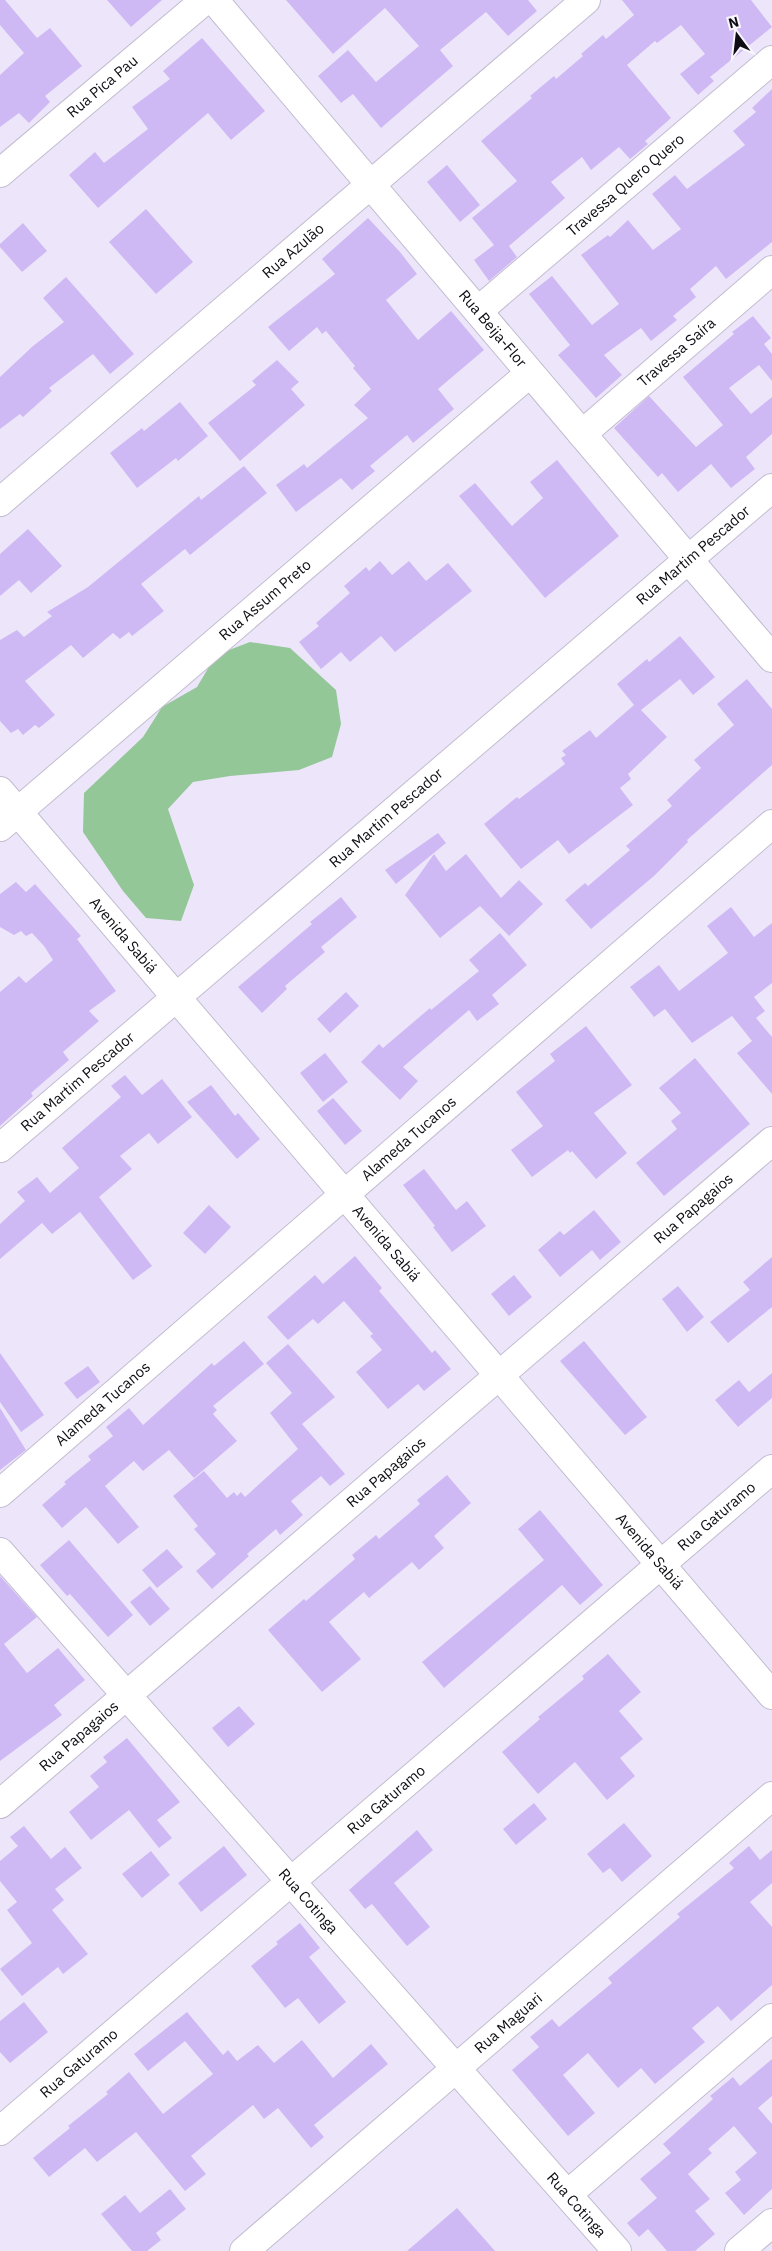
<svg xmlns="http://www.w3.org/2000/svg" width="772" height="2251" font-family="'IBM Plex Sans',sans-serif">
	<rect width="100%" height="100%" fill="#ede6fb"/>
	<polygon fill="#94c798" points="250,642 290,648 336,690 341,724 332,757 299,770 230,776 193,782 168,809 194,885 181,921 146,918 123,891 83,832 84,793 143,737 162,707 197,687 216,655"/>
	<g fill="#cfb9f4">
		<polygon points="0,0 5,0 37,38 50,28 82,66 45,96 50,102 29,123 19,113 0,127 0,75 24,53 0,25"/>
		<polygon points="107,0 162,0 131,27"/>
		<polygon points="286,0 528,0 537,11 508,36 486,12 440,50 453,66 381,128 353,94 341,103 318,76 348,50 376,82 419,46 385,8 333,54"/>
		<polygon points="622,0 751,0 772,27 710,77 714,81 698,95 680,74 705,54 681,25 657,43 655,41 627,65 671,118 645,141 648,144 630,159 619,147 591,170 582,157 551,182 565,198 509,246 517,257 489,281 474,260 494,245 472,218 517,181 481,141 532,98 530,96 554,76 556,79 583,56 581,54 603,35 606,39 634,15"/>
		<polygon points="202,38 265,111 231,140 208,113 98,208 69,175 95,152 104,163 148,129 132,107 170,79 163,71"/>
		<polygon points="772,89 772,242 726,279 716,266 690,289 696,297 673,316 677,320 651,341 641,328 604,355 622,375 596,398 558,355 570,345 529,294 552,276 592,325 619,304 581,255 608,235 610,237 628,220 653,250 681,229 652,194 675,175 687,189 745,145 733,131 756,112 752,108"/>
		<polygon points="447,165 480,205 460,222 427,182"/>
		<polygon points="146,209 193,262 156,294 109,242"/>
		<polygon points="368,218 400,252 417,274 386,300 418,340 451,311 484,350 438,389 454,409 413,443 407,435 370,466 375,471 352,490 341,478 296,512 276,485 304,464 307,468 368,418 354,405 371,389 353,368 355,366 326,331 322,334 317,327 289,351 268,327 335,274 322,259"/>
		<polygon points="23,223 47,251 22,272 0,247 0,244"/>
		<polygon points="66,277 134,354 110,374 93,354 49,388 52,391 23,417 20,414 0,429 0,377 33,346 64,322 43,298"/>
		<polygon points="753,316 771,338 764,344 772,354 772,381 759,365 729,388 751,414 772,397 772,434 746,457 755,469 731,488 711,464 678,492 662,473 658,477 614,428 649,396 696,447 723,425 683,377 734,334 732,332"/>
		<polygon points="277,360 299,382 291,389 305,405 240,461 208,423 256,385 252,381"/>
		<polygon points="180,402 208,436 178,461 176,458 137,488 110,453 142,428 144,431"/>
		<polygon points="557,460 619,536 545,598 459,496 475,483 512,526 543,498 530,482"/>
		<polygon points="244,466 267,493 190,555 185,549 141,584 164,611 132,636 129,632 120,639 113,633 83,658 71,645 25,681 55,715 39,728 35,725 23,735 18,729 11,733 0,721 0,640 17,630 24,637 52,616 47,612 88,587 199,496 201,500"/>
		<polygon points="28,529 62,566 31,593 19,580 0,596 0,554"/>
		<polygon points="380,561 392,575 409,561 426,581 448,563 472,591 395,652 381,636 350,662 341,652 321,669 299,642 319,626 316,623 350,593 344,586 366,567 369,571"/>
		<polygon points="680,636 715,677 693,695 680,679 641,710 667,737 628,774 631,779 620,788 633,805 569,854 558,840 521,869 484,824 517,797 519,799 565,764 561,758 566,755 562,751 590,730 596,738 634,705 617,684 647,659 649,662"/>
		<polygon points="747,679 772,709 772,765 687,840 688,842 654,876 591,929 565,900 585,883 588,886 630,850 626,846 672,806 667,800 701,768 694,760 734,725 717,704"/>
		<polygon points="438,833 446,843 396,884 385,870"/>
		<polygon points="434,854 446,871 466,854 501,898 519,880 543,904 509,936 480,906 440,938 405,895"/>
		<polygon points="16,882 26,892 35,884 81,936 77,939 116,991 89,1011 99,1021 63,1052 69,1060 31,1093 33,1096 0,1126 0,992 19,976 26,983 53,960 44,946 32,933 26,936 21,931 14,935 0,927 0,894"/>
		<polygon points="341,897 357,917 321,947 325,952 285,986 287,989 262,1013 238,987 312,924 310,922"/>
		<polygon points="731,907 754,937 772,923 772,983 754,997 765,1011 756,1018 772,1037 772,1094 737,1053 752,1041 732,1016 692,1043 665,1009 654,1017 630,987 659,965 679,991 728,953 707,926"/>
		<polygon points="500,933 527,965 492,995 499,1004 477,1021 469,1010 403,1067 418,1081 400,1100 361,1062 379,1044 383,1048 430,1008 431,1010 479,971 469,960"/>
		<polygon points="346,992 359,1006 330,1033 317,1019"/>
		<polygon points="586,1026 632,1085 594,1113 627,1153 596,1179 572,1151 570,1153 568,1150 532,1177 511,1150 543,1126 516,1092 555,1061 550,1054"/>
		<polygon points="325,1053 348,1082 323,1102 300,1073"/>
		<polygon points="695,1058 750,1124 664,1196 636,1163 677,1129 671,1121 681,1113 659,1088"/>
		<polygon points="125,1075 142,1095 162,1079 192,1117 158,1144 149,1133 120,1156 132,1169 99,1197 152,1266 133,1280 80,1212 52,1234 42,1223 0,1259 0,1224 25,1201 17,1192 37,1177 50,1193 79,1168 62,1148 121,1097 111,1086"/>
		<polygon points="211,1085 235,1116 238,1113 260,1139 237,1159 187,1102"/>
		<polygon points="333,1098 362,1131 345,1145 317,1111"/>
		<polygon points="424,1169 456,1210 467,1201 486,1226 452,1252 433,1227 435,1226 403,1185"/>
		<polygon points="209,1205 231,1227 205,1254 183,1233"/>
		<polygon points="594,1210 621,1242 600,1260 592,1250 560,1277 538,1250 560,1231 564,1235"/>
		<polygon points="355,1256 382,1288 379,1291 432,1353 435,1350 451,1369 424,1391 418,1384 388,1409 356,1372 382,1350 370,1336 373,1334 344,1301 318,1324 313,1319 288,1340 267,1317 315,1275 323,1284"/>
		<polygon points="772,1257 772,1307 728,1343 710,1322 750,1290 743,1282"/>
		<polygon points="514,1275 532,1297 509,1316 491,1294"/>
		<polygon points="678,1286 704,1317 687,1332 662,1299"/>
		<polygon points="244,1341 264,1364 213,1406 217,1410 213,1414 237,1441 194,1478 169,1450 143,1471 134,1461 105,1486 139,1527 118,1544 86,1507 62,1528 42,1505 66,1484 64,1482 91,1460 88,1456 113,1436 106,1427 129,1408 143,1425 212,1363 214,1366"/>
		<polygon points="584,1341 647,1417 625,1435 560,1361"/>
		<polygon points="288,1344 335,1397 302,1424 345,1474 330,1486 321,1476 291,1501 303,1515 280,1535 276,1529 247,1554 249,1556 212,1589 196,1571 216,1554 194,1529 198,1526 173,1496 204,1471 227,1498 234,1492 237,1496 241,1492 245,1497 298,1449 270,1413 292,1393 266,1363"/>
		<polygon points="0,1353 44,1415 21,1432 0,1402"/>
		<polygon points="88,1366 100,1382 77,1399 64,1383"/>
		<polygon points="772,1373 772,1398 738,1427 715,1400 739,1380 749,1392"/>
		<polygon points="0,1408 26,1450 0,1470"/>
		<polygon points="447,1475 471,1503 434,1536 444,1548 419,1570 412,1562 369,1598 364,1592 329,1622 361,1659 322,1692 268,1630 304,1599 306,1601 355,1559 352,1555 376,1535 379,1539 420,1504 417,1500"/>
		<polygon points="540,1510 603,1585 580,1605 562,1585 444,1688 422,1662 544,1560 518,1529"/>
		<polygon points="69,1540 133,1615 108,1637 70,1594 67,1596 40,1565"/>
		<polygon points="167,1549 183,1567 157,1588 142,1570"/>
		<polygon points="0,1576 37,1617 4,1644 27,1673 58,1648 85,1680 54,1705 62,1715 0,1761"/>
		<polygon points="150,1586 170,1609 150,1626 130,1602"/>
		<polygon points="608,1654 641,1692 619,1711 643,1739 620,1758 635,1776 607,1800 575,1762 538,1794 502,1752 540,1719 538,1717 584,1679 582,1676"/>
		<polygon points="239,1706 255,1724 228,1747 212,1728"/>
		<polygon points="127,1738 180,1802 157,1820 172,1838 159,1848 129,1810 91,1840 69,1812 99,1787 90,1776 107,1762 103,1757"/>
		<polygon points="534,1803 547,1819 516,1845 503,1829"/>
		<polygon points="624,1823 652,1856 622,1882 610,1868 603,1873 587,1854"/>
		<polygon points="24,1826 51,1859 65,1847 82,1868 55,1889 64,1900 52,1910 88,1954 63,1974 58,1967 22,1996 0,1969 32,1943 7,1910 17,1902 0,1881 0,1861 18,1846 10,1837"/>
		<polygon points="417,1830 433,1850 394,1883 430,1927 407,1946 372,1904 365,1909 349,1890"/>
		<polygon points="224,1846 247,1875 201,1912 178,1883"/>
		<polygon points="749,1846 760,1860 772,1850 772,1883 750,1902 772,1927 772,1985 731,2021 718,2006 692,2028 705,2042 655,2084 641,2068 618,2088 588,2053 563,2075 595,2113 568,2136 512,2070 539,2047 530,2037 552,2019 559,2027 612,1983 608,1978 680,1917 677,1914 734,1868 729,1863"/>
		<polygon points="151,1851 170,1875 142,1898 122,1874"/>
		<polygon points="300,1923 320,1948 309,1957 346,2002 319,2024 298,1998 285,2008 251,1966 278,1944 276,1942"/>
		<polygon points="24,2002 48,2032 10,2063 0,2052 0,2021"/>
		<polygon points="187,2012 223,2055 228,2050 237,2061 258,2045 274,2063 302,2040 333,2078 371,2044 388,2064 314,2125 324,2137 311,2148 278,2108 264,2119 253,2105 191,2156 206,2174 185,2191 136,2132 97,2162 85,2148 49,2177 33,2158 70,2128 68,2126 108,2094 106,2092 129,2072 163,2114 213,2074 185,2041 148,2071 134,2054"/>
		<polygon points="772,2059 772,2096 758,2108 772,2124 772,2189 744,2215 725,2193 741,2180 735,2172 757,2153 734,2126 708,2149 712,2153 688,2174 710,2199 695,2211 715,2234 695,2251 667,2251 648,2229 639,2237 627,2223 657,2198 640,2179 671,2153 663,2144 713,2099 710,2096 733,2077 740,2086"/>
		<polygon points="170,2189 186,2209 156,2233 161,2240 147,2251 132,2251 101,2214 125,2195 140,2213"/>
		<polygon points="457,2208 495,2251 407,2251"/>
	</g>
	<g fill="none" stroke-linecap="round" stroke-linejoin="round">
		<defs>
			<g id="minor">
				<path id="s1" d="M214 0 772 658"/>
				<path id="s2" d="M0 173 205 0"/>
				<path id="s3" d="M478 311 772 60"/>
				<path id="s4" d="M582 434 772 270"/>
				<path id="s5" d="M0 502 586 0"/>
				<path id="s6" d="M0 791 772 1695"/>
				<path id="s7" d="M0 827 530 373"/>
				<path id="s8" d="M0 1148 772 488"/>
				<path id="s9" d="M0 1493 772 824"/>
				<path id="s10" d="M0 1552 617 2251"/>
				<path id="s11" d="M0 1804 772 1141"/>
				<path id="s12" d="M0 2131 772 1469"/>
				<polyline points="568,2194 772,2018"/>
				<path id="s13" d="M244 2251 772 1796"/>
				<polyline points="739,2251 772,2223"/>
			</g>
		</defs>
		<use href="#minor" stroke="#c3bcd0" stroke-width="30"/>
		<use href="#minor" stroke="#fff" stroke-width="28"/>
	</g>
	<g text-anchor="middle" stroke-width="4" stroke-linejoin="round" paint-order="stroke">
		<g font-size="15" fill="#0f0d13" stroke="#f9f6fe">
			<text dy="5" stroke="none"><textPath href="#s2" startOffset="134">Rua Pica Pau</textPath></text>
			<text dy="5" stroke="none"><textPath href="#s3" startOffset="194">Travessa Quero Quero</textPath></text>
			<text dy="5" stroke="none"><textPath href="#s5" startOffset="386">Rua Azulão</textPath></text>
			<text dy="5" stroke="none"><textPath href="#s1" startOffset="431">Rua Beija-Flor</textPath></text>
			<text dy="5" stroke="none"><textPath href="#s4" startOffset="125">Travessa Saíra</textPath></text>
			<text dy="5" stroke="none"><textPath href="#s8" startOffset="912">Rua Martim Pescador</textPath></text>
			<text dy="5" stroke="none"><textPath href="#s7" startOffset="349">Rua Assum Preto</textPath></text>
			<text dy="5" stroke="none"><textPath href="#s8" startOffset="508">Rua Martim Pescador</textPath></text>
			<text dy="5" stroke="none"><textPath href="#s6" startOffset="190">Avenida Sabiá</textPath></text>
			<text dy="5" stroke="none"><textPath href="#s8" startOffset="102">Rua Martim Pescador</textPath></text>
			<text dy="5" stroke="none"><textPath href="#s9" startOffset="541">Alameda Tucanos</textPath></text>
			<text dy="5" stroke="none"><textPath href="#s11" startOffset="914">Rua Papagaios</textPath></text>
			<text dy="5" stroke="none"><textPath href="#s6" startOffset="595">Avenida Sabiá</textPath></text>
			<text dy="5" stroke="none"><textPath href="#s9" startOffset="136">Alameda Tucanos</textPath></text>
			<text dy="5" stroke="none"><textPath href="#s11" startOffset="509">Rua Papagaios</textPath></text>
			<text dy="5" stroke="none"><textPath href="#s12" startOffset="944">Rua Gaturamo</textPath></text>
			<text dy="5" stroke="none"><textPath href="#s6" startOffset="1000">Avenida Sabiá</textPath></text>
			<text dy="5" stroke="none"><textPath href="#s11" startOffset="104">Rua Papagaios</textPath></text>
			<text dy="5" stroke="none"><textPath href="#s12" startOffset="509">Rua Gaturamo</textPath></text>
			<text dy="5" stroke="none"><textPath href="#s10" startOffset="466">Rua Cotinga</textPath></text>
			<text dy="5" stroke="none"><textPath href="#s13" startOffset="349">Rua Maguari</textPath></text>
			<text dy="5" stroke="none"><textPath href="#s12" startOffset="104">Rua Gaturamo</textPath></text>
			<text dy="5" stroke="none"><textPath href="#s10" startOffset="871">Rua Cotinga</textPath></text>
		</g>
	</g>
	<g transform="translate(737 35) rotate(345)" stroke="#f9f6fe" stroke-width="4" paint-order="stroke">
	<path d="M0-4L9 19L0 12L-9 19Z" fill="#0f0d13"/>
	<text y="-8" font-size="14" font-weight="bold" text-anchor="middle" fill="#0f0d13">N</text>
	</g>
</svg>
